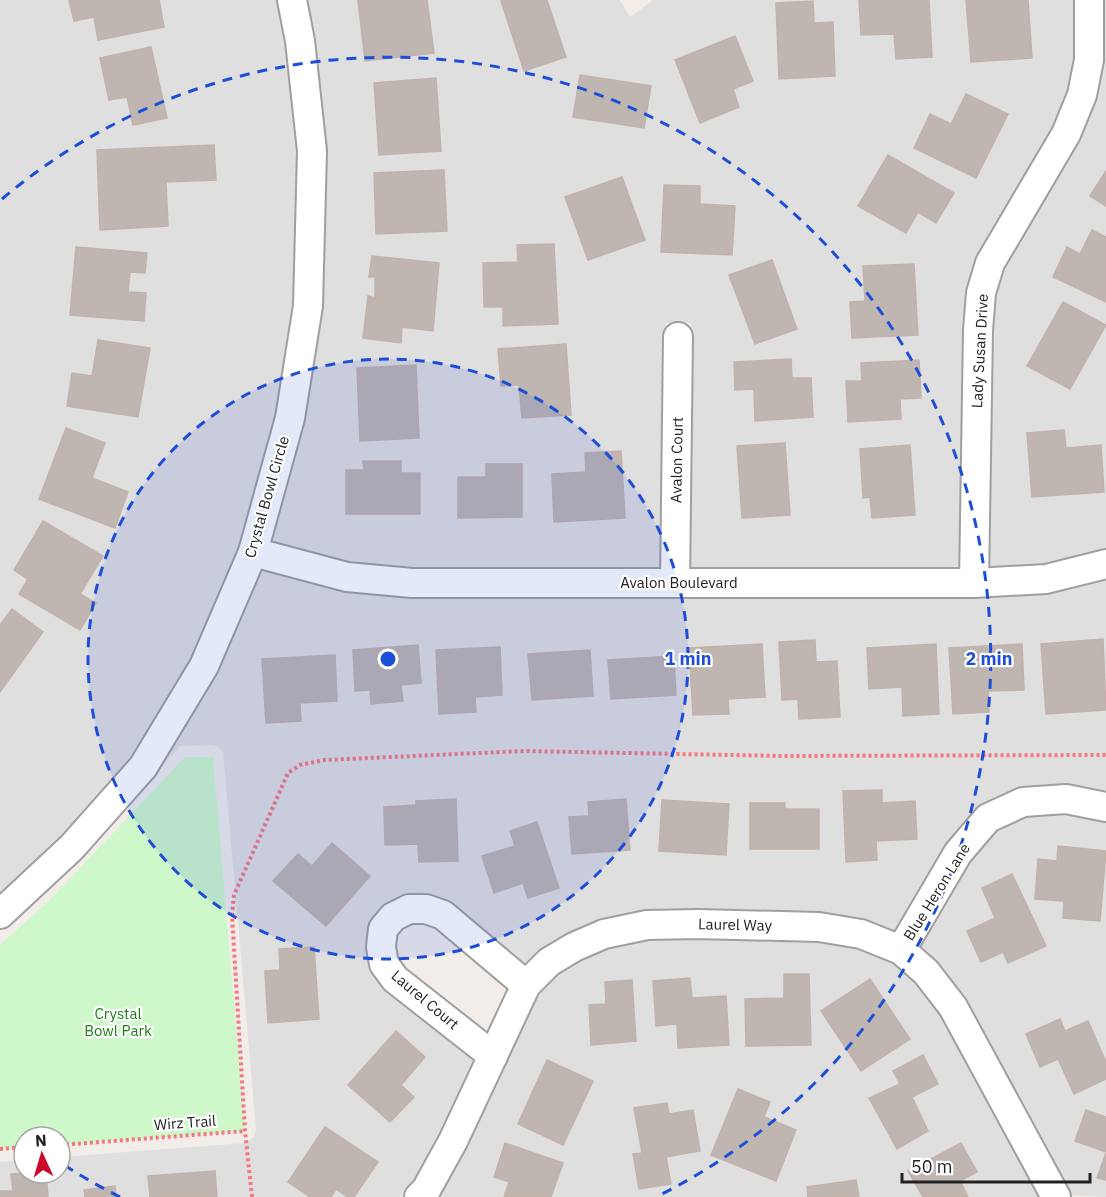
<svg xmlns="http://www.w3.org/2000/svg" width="1106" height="1197" font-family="'IBM Plex Sans',sans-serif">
	<rect width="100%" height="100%" fill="#f2ede9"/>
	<g fill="#e0dfdf">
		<polygon points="0,0 279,0 287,43 299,151 296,304 277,414 241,547 193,659 133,758 64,836 0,895"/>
		<polygon points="305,0 620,0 630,17 653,0 1076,0 1076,58 1070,90 1054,127 980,255 962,568 689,568 691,323 666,323 663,568 412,568 349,563 269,542 321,309 325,151"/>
		<polygon points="1102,0 1106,0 1106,548 1087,555 1045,565 987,567 990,331 994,296"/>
		<polygon points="260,569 345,591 412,597 987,597 1049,594 1106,579 1106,792 1068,785 1018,788 983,805 895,932 863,920 819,912 698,910 646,911 601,919 569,933 543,949 525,966 447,901 429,895 404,896 388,903 373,919 370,927 476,1060 442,1133 415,1180 400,1197 0,1197 0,1162 24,1160 24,1173 60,1173 60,1157 245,1143 254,1137 256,1129 223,752 218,747 212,745 181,746 157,770"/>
		<polygon points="1065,814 1106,822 1106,1197 1070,1195 964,999 918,947 968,863 995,831 1027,816"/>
		<polygon points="698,939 818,941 859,949 895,963 918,982 943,1015 1041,1197 437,1197 511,1052 537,994 557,974 580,960 608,948 648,940"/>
	</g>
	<polygon fill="#cef8ca" points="185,757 213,757 245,1131 60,1145 60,1137 24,1137 24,1147 0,1149 0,945 48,902"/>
	<g fill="#bfb6b2" stroke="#c3b2ac" stroke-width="1.5">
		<polygon points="69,0 159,0 164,27 98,40 94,17 74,21"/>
		<polygon points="358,0 427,0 434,53 365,61"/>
		<polygon points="505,0 547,0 566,57 524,71 501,1"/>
		<polygon points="859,0 929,0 932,57 896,59 894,34 861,35"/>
		<polygon points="966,0 1028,0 1032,58 971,62"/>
		<polygon points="813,1 814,23 833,22 835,76 779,79 776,3"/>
		<polygon points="735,36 753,81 733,89 739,107 700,123 675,60"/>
		<polygon points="151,47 167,118 133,125 127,97 109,100 100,58"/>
		<polygon points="580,75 651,86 644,128 573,117"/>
		<polygon points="436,78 441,151 379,155 374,83"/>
		<polygon points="966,94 1008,114 976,178 914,148 930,114 951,124"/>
		<polygon points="214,145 216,180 166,182 168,226 100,230 97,150"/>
		<polygon points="888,155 954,193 936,223 918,212 906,233 858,206"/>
		<polygon points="444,170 447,231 376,234 374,173"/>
		<polygon points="1106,171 1106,206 1090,196"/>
		<polygon points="622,177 645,240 588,260 565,197"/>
		<polygon points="664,185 700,186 700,204 735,206 732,255 661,252"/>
		<polygon points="1092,230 1106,237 1106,302 1053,277 1067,247 1080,254"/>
		<polygon points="554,244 558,324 503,326 503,307 484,307 483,263 518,262 517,245"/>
		<polygon points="76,247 147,253 145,273 130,272 128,292 146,293 144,321 70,315"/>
		<polygon points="372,256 439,263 433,331 402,327 401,343 363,338 368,296 375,298 375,277 369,277"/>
		<polygon points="772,260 797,329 755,344 729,275"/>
		<polygon points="914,264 918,335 852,338 850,302 865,301 863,266"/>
		<polygon points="1063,302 1106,325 1070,389 1027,366"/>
		<polygon points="98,340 150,348 138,417 67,406 72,373 92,376"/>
		<polygon points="566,344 571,415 522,418 519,385 501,386 498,349"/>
		<polygon points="791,359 792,378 811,378 813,417 755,421 754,389 735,390 734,362"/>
		<polygon points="919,360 921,398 900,399 901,419 848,422 846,381 862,381 861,363"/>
		<polygon points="416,365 419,438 360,441 357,368"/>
		<polygon points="66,428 105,443 92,478 128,492 115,528 39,499"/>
		<polygon points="1064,430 1066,448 1101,445 1104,492 1032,497 1027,433"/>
		<polygon points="785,443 790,515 742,518 737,446"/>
		<polygon points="910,445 915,515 872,518 870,497 863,498 860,449"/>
		<polygon points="621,451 625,518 554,522 552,474 586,472 585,453"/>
		<polygon points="363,461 401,461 401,473 420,473 420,514 346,514 346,470 364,470"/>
		<polygon points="486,464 522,464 522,517 458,518 458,477 486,477"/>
		<polygon points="43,521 103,556 80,594 96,603 80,630 19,594 28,579 14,570"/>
		<polygon points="12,609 43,632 0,692 0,625"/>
		<polygon points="1103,639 1106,710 1046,714 1041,644"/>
		<polygon points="815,640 816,662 837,661 840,717 799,719 798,699 782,700 779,642"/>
		<polygon points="762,644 765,697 728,699 729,714 693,715 689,648"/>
		<polygon points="936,644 939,714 903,716 902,687 869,689 867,648"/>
		<polygon points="1022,644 1024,690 988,691 989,712 953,714 949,648"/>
		<polygon points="418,645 421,683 401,685 403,701 371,704 370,690 355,691 353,650"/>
		<polygon points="500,647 502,695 475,697 476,712 439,714 436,650"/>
		<polygon points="590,650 593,696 532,700 528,654"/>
		<polygon points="335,655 337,701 300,703 301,721 266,723 262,659"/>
		<polygon points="674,656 676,695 611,699 608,660"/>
		<polygon points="882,790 882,803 915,801 917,839 876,841 877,860 846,862 843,791"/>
		<polygon points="456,799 458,861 419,862 418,844 385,845 384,807 416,805 416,801"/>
		<polygon points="626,799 630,850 572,854 569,817 589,816 588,802"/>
		<polygon points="662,800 729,804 726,855 659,851"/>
		<polygon points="750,803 785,803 785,809 819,809 819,849 750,849"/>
		<polygon points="537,822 559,888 528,898 523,883 494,893 482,856 515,846 510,831"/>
		<polygon points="332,843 370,876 326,926 273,881 298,854 312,866"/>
		<polygon points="1058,846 1106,851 1100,921 1063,918 1064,901 1035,899 1038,859 1057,861"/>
		<polygon points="1012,874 1046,946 1008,963 1003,952 981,962 967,931 995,918 982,888"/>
		<polygon points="314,947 319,1019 268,1023 265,971 280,970 279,949"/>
		<polygon points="784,974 809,974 811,1045 746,1046 745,999 784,998"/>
		<polygon points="690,978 692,998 726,996 729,1045 678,1048 677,1024 656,1026 653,981"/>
		<polygon points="870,979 910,1039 861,1071 821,1011"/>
		<polygon points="632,980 636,1041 591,1045 589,1005 606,1004 605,982"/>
		<polygon points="1060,1019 1065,1031 1088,1021 1106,1062 1106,1079 1074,1094 1058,1059 1040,1067 1026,1034"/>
		<polygon points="396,1031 425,1057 401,1085 414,1097 390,1122 348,1085"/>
		<polygon points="923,1055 938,1084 912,1097 928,1131 897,1149 869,1098 900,1084 893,1071"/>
		<polygon points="547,1060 593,1081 563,1145 518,1124"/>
		<polygon points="738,1089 770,1102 764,1117 796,1130 776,1181 711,1155"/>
		<polygon points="667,1103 669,1114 693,1110 700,1151 666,1157 671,1184 639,1189 633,1154 642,1153 634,1108"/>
		<polygon points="1086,1110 1106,1117 1106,1152 1075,1141"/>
		<polygon points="325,1127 378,1162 354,1197 348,1197 336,1189 331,1197 310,1197 288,1182"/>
		<polygon points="505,1143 563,1163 551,1197 504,1197 509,1182 494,1177"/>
		<polygon points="961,1143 977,1172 960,1181 968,1197 923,1197 908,1171"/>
		<polygon points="1106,1153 1106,1180 1097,1178"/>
		<polygon points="215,1171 217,1197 150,1197 148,1176"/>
		<polygon points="46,1173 48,1197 0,1197 0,1191 13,1191 11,1174"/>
		<polygon points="856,1180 859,1197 808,1197 807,1187"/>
		<polygon points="115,1186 116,1197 85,1197 84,1190"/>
	</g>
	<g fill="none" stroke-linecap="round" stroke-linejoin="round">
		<defs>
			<g id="street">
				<polyline points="253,552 347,577 412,583 974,583 1046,579 1106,564"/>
				<polyline points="675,583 678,337"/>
				<polyline points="974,583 978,330 981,293 990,263 1066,134 1082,95 1089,60 1089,0"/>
				<polyline points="0,914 72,847 143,767 204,666 253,552 290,418 308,306 312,151 300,41 292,0"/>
				<polyline points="901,950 958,853 988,818 1023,802 1066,799 1106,807"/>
				<polyline points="493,1056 395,979 384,964 381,947 383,929 393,917 409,909 426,909 443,915 526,985"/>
				<polyline points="419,1197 426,1190 453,1141 526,985 549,962 574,947 604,934 647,925 698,924 819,927 861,934 901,950 926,972 953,1007 1056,1197"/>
			</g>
		</defs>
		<use href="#street" stroke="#9f9f9f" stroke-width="32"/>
		<g stroke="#f4787f" stroke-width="4" stroke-dasharray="3 3" stroke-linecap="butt">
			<polyline points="60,1145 245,1131"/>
			<polyline points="0,1149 24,1147"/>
			<polyline points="252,1197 245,1131 232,915 234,895 288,773 300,765 324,760 524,751 782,756 1106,755"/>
		</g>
		<use href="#street" stroke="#fff" stroke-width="28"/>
	</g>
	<circle cx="388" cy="659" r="300" fill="#1d4ed8" fill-opacity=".12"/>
	<g fill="none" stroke="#1d4ed8" stroke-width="3" stroke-dasharray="10 8">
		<circle cx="388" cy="659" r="300"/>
		<path d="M120 1197A601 601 0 0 1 61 1163M2 199A601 601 0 1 1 656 1197"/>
	</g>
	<g text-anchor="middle" stroke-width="4.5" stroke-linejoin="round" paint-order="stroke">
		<g font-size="15" fill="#222" stroke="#fff">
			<text transform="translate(980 351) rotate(-87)" y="5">Lady Susan Drive</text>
			<text transform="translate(677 460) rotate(-89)" y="5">Avalon Court</text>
			<text transform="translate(267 497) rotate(-74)" y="5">Crystal Bowl Circle</text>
			<text x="679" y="588">Avalon Boulevard</text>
			<text transform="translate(937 892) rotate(-58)" y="5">Blue Heron Lane</text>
			<text transform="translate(735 925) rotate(1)" y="5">Laurel Way</text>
			<text transform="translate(425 1000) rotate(40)" y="5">Laurel Court</text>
			<text transform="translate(185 1123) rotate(-4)" y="5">Wirz Trail</text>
		</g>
		<g font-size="15" fill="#1a7f11" stroke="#fff">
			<text x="118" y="1019">Crystal<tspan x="118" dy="17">Bowl Park</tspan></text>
		</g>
	</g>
	<circle cx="388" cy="659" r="9" fill="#1d4ed8" stroke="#fff" stroke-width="3"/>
	<g font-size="18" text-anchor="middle" font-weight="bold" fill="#1d4ed8" stroke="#fff" stroke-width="4.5" stroke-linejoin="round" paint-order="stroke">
		<text x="688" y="665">1 min</text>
		<text x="989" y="665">2 min</text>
	</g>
	<g transform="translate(42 1155) rotate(356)"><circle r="28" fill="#ffffff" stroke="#a7a7a7" stroke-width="1.5"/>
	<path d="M0-4.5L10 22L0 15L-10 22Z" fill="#cb0929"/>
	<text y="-9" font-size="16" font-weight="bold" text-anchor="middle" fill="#222222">N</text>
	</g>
	<path d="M902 1173v9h188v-9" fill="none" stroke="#222222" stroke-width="3"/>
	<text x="911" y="1173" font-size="18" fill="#222222" stroke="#ffffff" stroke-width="4.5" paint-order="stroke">50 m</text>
</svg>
